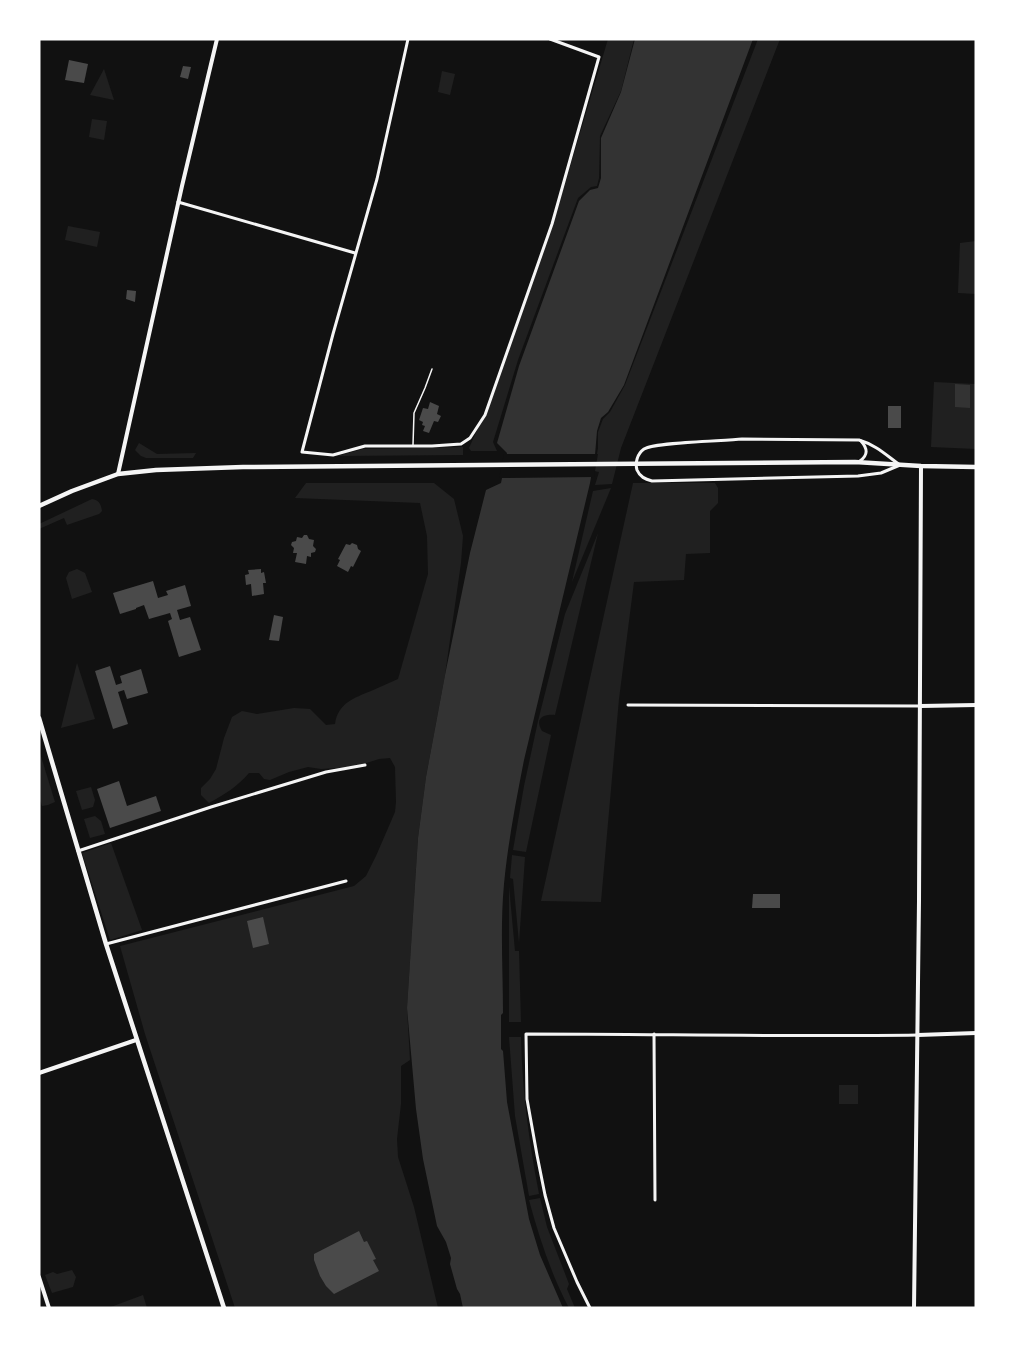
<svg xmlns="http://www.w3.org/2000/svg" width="1015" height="1347" font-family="Raleway,sans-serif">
	<rect width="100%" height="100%" fill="#111"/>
	<g fill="#202020">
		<polygon points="608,39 634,39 621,91 600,136 599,178 597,186 591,187 578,198 518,360 493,442 497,451 471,451 469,448 477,430 486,416 553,224"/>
		<polygon points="758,39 780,39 621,448 612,484 595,485 599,472 594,471 598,448 598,432 603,419 610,412 625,385"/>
		<polygon points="104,69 114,100 90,95"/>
		<polygon points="442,71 455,74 450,95 438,92"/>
		<polygon points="92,119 107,121 104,140 89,137"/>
		<polygon points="68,226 100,232 97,247 65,240"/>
		<polygon points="976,241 976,294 958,293 960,243"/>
		<polygon points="934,382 976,384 976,449 931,447"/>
		<polygon points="139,443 157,454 196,453 193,458 146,458 141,456 135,450"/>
		<polygon points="463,447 463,455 337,456 363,449"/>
		<path d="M306 483H434L454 499 463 536 461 563 445 675 426 777 418 838 407 1008 410 1060 401 1066V1104L397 1139 398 1157 414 1207 438 1308H235L145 1034 120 946 354 886 366 876 376 856 395 812 396 802 395 767 390 758 379 759 354 767 321 769 308 767 289 772 270 780 264 779 259 773H249C237 787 225 794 209 803L201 795V788L210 779 216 769 224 738 232 717 242 711 257 714 294 708 310 709 326 725 335 724C338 703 354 698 371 691 380 687 389 683 398 679L428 574 427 536 420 503 295 498Z"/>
		<polygon points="633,483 715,483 718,488 718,503 710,511 710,553 686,554 684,580 634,582 619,699 601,902 541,901"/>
		<polygon points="611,488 572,582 593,491"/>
		<path d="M92 499C99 500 101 504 102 511L99 514 67 525 64 518 39 529V524Z"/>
		<path d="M598 533 555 715C544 714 534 718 542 731L551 735 526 852 513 850 524 786 538 721 565 614Z"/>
		<polygon points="77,569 85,573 92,592 72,599 66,578 69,572"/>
		<polygon points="77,663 95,719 61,728"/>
		<polygon points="39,750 55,802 48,805 42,806 39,796"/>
		<polygon points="91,787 95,800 93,807 82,810 76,791"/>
		<polygon points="95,816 101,821 105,834 90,838 84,819"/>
		<polygon points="111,843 142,930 110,940 82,853"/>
		<polygon points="512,855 525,857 519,943 513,879 510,878"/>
		<polygon points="509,886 515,951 519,951 521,1022 509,1022"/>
		<path d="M509 1037H521C522 1090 529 1142 539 1194L529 1196 515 1116Z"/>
		<rect x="839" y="1085" width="19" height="19"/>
		<path d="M540 1198 547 1227 569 1284 567 1289 575 1308H569C551 1274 539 1237 529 1200Z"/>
		<polygon points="72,1270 76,1277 73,1287 52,1293 45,1275 53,1272 57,1274"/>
		<polygon points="143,1295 147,1308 108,1308"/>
	</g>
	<g fill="#333">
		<path d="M635 39H753L624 385 608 412 601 418 597 431 595 455 590 483 524 760C516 801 508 842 504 884 500 927 503 970 503 1013L501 1015V1049L503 1051 507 1102 529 1219 540 1255 563 1308H463L460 1294 457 1289 450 1264 451 1258 446 1242 437 1226 423 1159 416 1109 407 1008 418 838 426 777 445 675 470 553 486 490 501 483 507 453 497 443 519 366 579 201 590 190 598 188 601 178V138L621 92Z"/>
		<polygon points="955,384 970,385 970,408 955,407"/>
	</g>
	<polygon fill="#111" points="504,454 598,454 594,477 499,478"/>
	<g fill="#4a4a4a">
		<polygon points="69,60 88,64 84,83 65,80"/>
		<polygon points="183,66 191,67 188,79 180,77"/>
		<polygon points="127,290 136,291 135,302 126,299"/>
		<polygon points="430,402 439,406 437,414 441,416 438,422 434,421 429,433 423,431 425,426 422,425 423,422 419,420 423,408 428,409"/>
		<rect x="888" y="406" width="13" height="22"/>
		<polygon points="304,535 307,535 309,539 314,540 313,546 316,549 315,552 311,553 311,557 307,556 306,564 295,562 297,553 293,553 294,548 291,545 292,542 296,541 297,537 302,538"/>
		<polygon points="352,543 357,545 358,549 361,551 353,567 351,566 348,572 337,566 340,560 338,559 346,544 350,545"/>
		<polygon points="261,569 261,573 264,572 266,583 263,583 264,594 252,596 251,584 246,585 245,575 249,574 248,570"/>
		<polygon points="153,581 158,598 168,595 166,591 185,585 191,606 177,610 180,620 190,617 201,650 179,657 168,621 172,619 170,613 149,619 144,605 136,608 136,609 120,614 113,593"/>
		<polygon points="274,615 283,617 279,641 269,640"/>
		<polygon points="110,666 116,685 122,683 120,676 141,669 148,693 127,699 124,690 118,692 128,724 113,729 95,671"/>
		<polygon points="119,781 127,806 156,796 161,811 110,828 97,789"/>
		<polygon points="753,894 780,894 780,908 752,908"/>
		<polygon points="263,917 269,944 253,948 247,921"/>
		<polygon points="359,1231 364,1242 367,1241 376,1259 373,1260 379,1271 334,1294 326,1286 320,1276 314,1260 314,1254"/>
	</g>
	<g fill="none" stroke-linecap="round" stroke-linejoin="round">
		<polyline stroke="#f5f5f5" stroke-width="1.5" points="413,445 414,413 425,388 432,369"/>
		<g stroke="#f5f5f5" stroke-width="3">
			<polyline points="408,39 377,179 333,334 302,452 333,455 365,446 432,446 461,444 470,438 485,415 552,224 599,57 550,39"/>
			<polyline points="178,202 355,253"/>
			<path d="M742 439 859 440C876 445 886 455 900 465L881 473 858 476 652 481C645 479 640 477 637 470 635 463 637 454 644 449 655 442 724 441 742 439Z"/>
			<path d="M860 461C868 455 868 449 861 441"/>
			<polyline points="628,705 921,706"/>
			<polyline points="78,851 211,807 326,772 365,765"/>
			<polyline points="106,944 346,881"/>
			<polyline points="654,1034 655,1200"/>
			<path d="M590 1308 577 1282 554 1228 545 1195 537 1155 527 1099 526 1034C657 1034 787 1037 918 1035"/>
		</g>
		<g stroke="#f5f5f5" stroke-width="4">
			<polyline points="118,474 182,186 217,39"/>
			<polyline points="921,706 976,705"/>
			<polyline points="918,1035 976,1033"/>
			<polyline points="39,1073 136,1040"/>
			<polyline points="39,1277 49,1308"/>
			<polyline points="914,1308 919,901 921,466"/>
		</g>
		<polyline stroke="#f5f5f5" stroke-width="4.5" points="39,718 106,944 224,1308"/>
		<polyline stroke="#f5f5f5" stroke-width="4.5" points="39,506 72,491 118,474 156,470 243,467 855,462 921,466 976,467"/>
	</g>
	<rect width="1015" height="1347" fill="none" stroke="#ffffff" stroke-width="81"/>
</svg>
